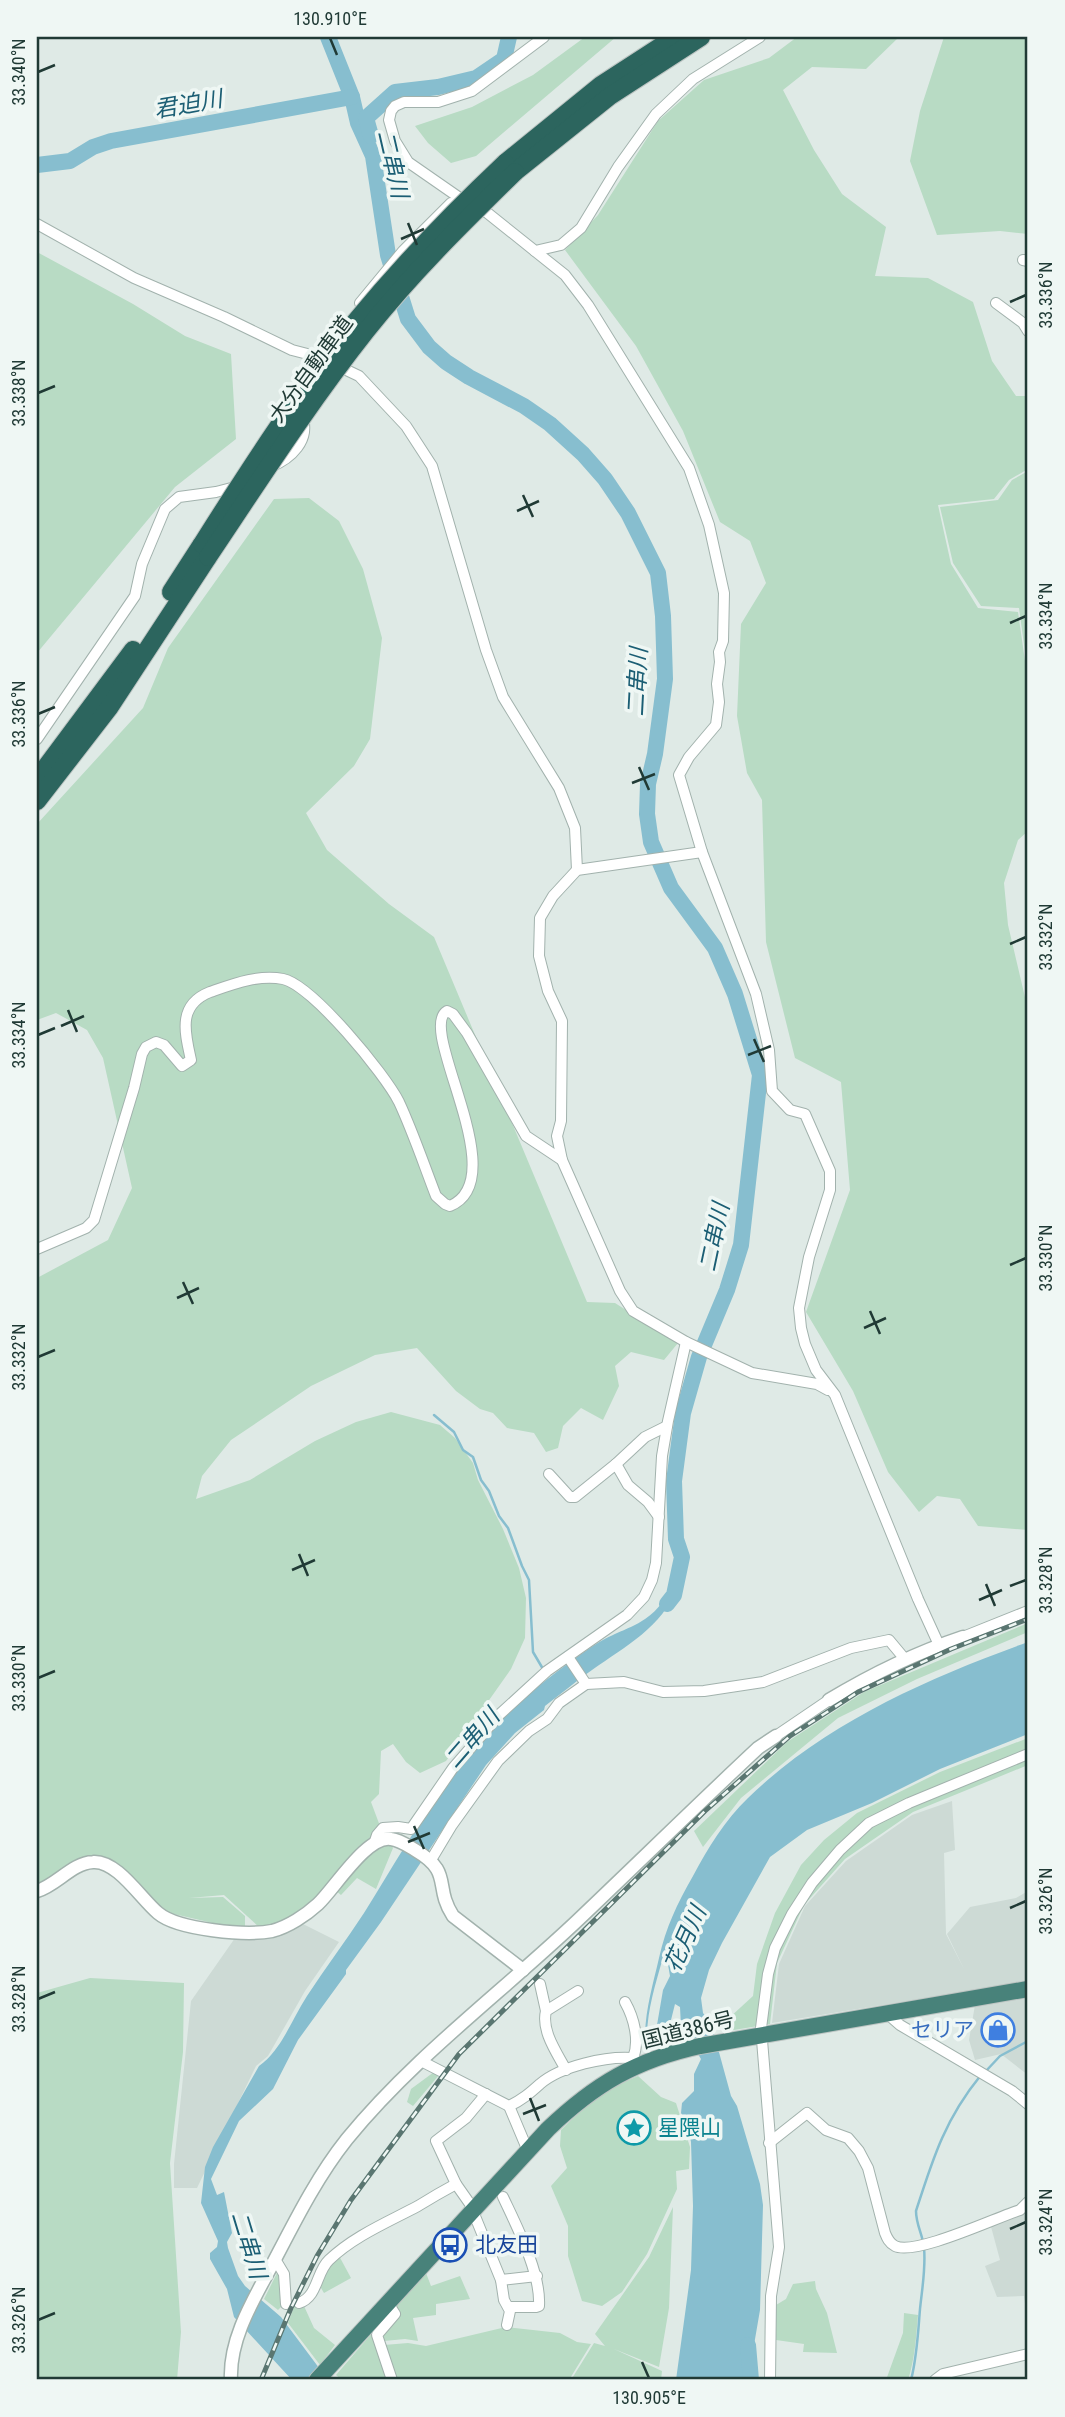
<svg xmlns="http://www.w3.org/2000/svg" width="1065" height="2417" font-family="'Roboto Condensed','Noto Sans JP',sans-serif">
	<rect width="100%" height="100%" fill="#dfeae6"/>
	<g fill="#cddad5">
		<polygon points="952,1801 955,1850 944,1853 946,1934 964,1969 947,1934 970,1907 1016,1898 1028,1891 1028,1981 772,2023 779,1964 805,1906 846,1861 912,1815"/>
		<polygon points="299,1922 339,1942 305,1991 268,2056 256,2066 197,2188 174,2188 174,2164 191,2001 235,1938"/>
		<polygon points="1028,1996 1028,2075 1001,2054 975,2060 969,2040 975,2005"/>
		<polygon points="1028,2206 1028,2325 1024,2296 997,2297 985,2266 1000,2260 990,2223"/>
	</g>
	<g fill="#b8dbc4">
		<polygon points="585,37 616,37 476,156 451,163 428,143 415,126 472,107 533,75"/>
		<polygon points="797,37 899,37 866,69 812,67 783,90 814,150 842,194 886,227 875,276 928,278 973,302 992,361 1016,396 1028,396 1028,469 1009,480 994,499 938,505 951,564 978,608 1018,612 1025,661 1028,661 1028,831 1018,840 1004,883 1008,925 1028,1010 1028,1530 978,1526 960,1499 937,1496 919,1512 888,1472 853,1391 806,1312 850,1190 841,1082 795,1058 766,942 762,800 747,773 737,716 741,624 766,583 750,541 720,522 683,431 636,346 565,250 598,215 658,121 704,80 769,58"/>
		<polygon points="944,37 1028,37 1028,234 1000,231 937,235 910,161 920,111"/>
		<polygon points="37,252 133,304 185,336 231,354 236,439 175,487 37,653"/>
		<polygon points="1028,471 1028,659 1026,659 1019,608 981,606 953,563 940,507 998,500 1012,480"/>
		<polygon points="309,498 339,521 363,569 382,638 370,739 354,766 306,813 327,850 389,904 434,937 587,1302 615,1303 678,1343 664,1360 631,1352 615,1366 619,1386 603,1420 581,1408 563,1426 558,1448 546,1452 534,1433 507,1428 493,1413 480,1409 456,1391 417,1348 375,1355 311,1386 231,1440 202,1476 196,1499 250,1480 315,1441 356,1422 391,1412 440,1425 455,1438 473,1463 478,1480 503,1529 519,1568 526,1598 525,1638 511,1669 446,1761 420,1773 406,1762 393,1744 381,1751 379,1794 371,1802 380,1826 322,1893 282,1923 260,1928 224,1895 189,1898 223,1897 245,1916 245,1927 230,1927 161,1911 106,1857 81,1859 48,1882 37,1883 37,1278 108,1240 132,1188 103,1058 87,1030 56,1013 37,1020 37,824 143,708 168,648 274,499"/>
		<polygon points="1028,1623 1028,1632 917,1679 838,1718 741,1798 703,1847 694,1831 787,1742 864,1692"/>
		<polygon points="1028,1738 1028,1765 913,1812 845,1859 804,1905 777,1963 770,2024 728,2031 729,2018 753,1996 757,1964 775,1913 801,1865 824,1840 857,1813 940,1772"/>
		<polygon points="383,1844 391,1844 393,1848 376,1889 357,1878 341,1895 335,1890 370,1853"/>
		<polygon points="90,1978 184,1983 183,2052 170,2163 181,2332 177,2380 37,2380 37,1993"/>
		<polygon points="434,2072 439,2075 413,2106 407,2102 411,2089"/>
		<path d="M638 2076 661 2097 676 2103 690 2147 689 2169 676 2171 677 2189 647 2254 622 2292 602 2306 582 2301 568 2256V2226L551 2186 567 2168 560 2146 561 2130C584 2107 608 2088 638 2076Z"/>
		<polygon points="673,2207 669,2308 659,2367 614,2349 662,2371 661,2380 571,2380 594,2343 605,2346 595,2334 649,2257"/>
		<polygon points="338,2254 351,2278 324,2293 318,2283"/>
		<polygon points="279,2269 283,2305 278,2310 264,2299"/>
		<polygon points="426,2273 431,2286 460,2276 470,2299 436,2304 436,2315 413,2318 418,2341 405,2339 384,2341 384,2332 399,2315 396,2306"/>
		<polygon points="815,2281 816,2289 827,2313 837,2353 803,2352 804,2344 776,2340 776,2305 786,2299 793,2284"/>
		<polygon points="297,2299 304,2306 314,2328 335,2345 320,2365 288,2323"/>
		<path d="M904 2313 918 2315C916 2337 915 2359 908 2380H886L903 2333Z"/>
		<polygon points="506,2327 560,2333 577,2342 591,2344 569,2380 395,2380 384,2345 408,2343 426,2346"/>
		<polygon points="373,2332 387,2380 342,2380 336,2375"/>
	</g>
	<g fill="#87becf">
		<path d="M673 1586 677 1588C662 1627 626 1646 592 1670 576 1681 561 1694 545 1706L544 1710 515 1733 486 1765 381 1922 346 1970V1974L298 2040 273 2089 239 2121 211 2179 217 2195 224 2192 232 2233 227 2242 228 2248 238 2276 245 2286 281 2317 328 2380H292L234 2317 227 2289 210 2259V2253L217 2247 218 2241 201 2203 205 2167 213 2147 259 2066C281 2051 292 2019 307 1996 325 1968 346 1941 364 1913 399 1857 431 1799 474 1749 508 1710 547 1677 590 1648 627 1623 648 1631 673 1586Z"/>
		<path d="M1028 1642V1734L940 1769 872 1803 807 1830 770 1857 722 1943 709 1970 701 1998 703 2013 711 2023 731 2096 737 2106 760 2184 763 2205 760 2310 748 2380H676L691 2270 693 2206 691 2142 687 2123 681 2113 682 2103 694 2091V2074L701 2059 681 2026 680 2007 675 2004 671 2020 660 2026 657 2025 663 1990 670 1976 667 1959 662 1961C654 1989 644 2021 648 2050L646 2052C642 2020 652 1989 659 1958 666 1927 677 1904 693 1876 708 1848 725 1820 748 1798 825 1723 928 1678 1028 1642Z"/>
	</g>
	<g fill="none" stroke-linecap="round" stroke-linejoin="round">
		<g stroke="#87becf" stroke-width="2.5">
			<polyline points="434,1415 454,1432 463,1450 473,1457 481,1480 489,1491 499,1516 508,1528 522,1566 529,1580 533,1652 543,1669"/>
			<polyline points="986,2071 1000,2056 1028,2041"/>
			<path d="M911 2380C917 2357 918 2333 920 2309 922 2289 926 2268 924 2248 923 2235 916 2225 916 2211 933 2158 945 2119 981 2075"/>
		</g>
		<g stroke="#87becf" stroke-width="16">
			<polyline points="328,37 352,97 358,123 373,156 388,255 408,319 429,347 446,362 469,377 524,406 550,424 583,454 605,479 628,513 658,573 663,616 665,679 655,754 648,784 647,814 651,842 671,888 715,948 735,994 760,1075 741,1245 727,1290 699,1357 683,1413 674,1481 676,1539 682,1557 674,1595 667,1604"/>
			<polyline points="371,136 366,118 395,92 438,87 476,78 504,59 509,37"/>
			<polyline points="37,165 70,161 93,147 111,141 352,97"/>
			<polyline points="748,2345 751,2380"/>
		</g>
		<defs>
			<g id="minor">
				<polyline points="544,37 472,91 438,102 404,102 395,106 391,111 389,120 395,141 408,162 480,212 485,211 535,251 561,245 581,228 618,167 656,114 693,79 760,37"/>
				<polyline points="37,224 134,278 224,317 292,350 319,357 359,376 406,426 432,466 486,650 503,697 559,788 575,828 577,870"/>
				<polyline points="535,251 565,275 588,305 689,468 709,525 724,593 723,641 719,652 720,662 717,684 719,702 716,725 689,757 679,775 702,852 756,994 769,1050 772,1091 790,1110 805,1114 830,1171 830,1190 809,1257 799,1308 801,1328 805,1344 816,1370 835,1395 918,1599 939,1645"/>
				<polyline points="1023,260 1028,261"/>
				<polyline points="360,303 403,251 451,203"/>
				<polyline points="996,303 1023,323 1028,331"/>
				<path d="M270 467C291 459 311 440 302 416"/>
				<polyline points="37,739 135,596 142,564 165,509 179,497 216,492 239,486"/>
				<polyline points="702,852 577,870 553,896 540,918 539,956 548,991 562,1021 561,1121 557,1136 562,1160 620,1291 633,1311 686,1342 752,1373 817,1384 828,1390"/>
				<path d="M37 1249 86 1228 94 1220 134 1088 142 1054 146 1047 156 1042 164 1045 182 1066 191 1060C185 1033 177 1005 210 992 233 984 259 974 283 979 312 985 385 1074 399 1102 413 1132 424 1165 436 1196L445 1204 450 1206C515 1179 416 1029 447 1011L453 1014 467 1033 526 1136 562 1160"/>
				<polyline points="616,1464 645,1437 667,1426"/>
				<polyline points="549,1474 570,1497 575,1497 616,1464 628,1485 648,1502 659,1517"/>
				<polyline points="963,1637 1028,1611"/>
				<polyline points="568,1657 586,1684"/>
				<polyline points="776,1736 829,1700"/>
				<polyline points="375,1841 377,1835 383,1828 398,1827 411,1829 453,1768 500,1714 547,1671 627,1615 644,1597 652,1580 656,1563 662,1456 668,1421 686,1342"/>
				<polyline points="431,1860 452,1825 498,1761 529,1731 547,1719 559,1703 586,1684 624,1682 663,1692 704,1691 763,1682 851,1648 889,1640 904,1658"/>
				<polyline points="540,1984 546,2011"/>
				<path d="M625 2002C634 2018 640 2041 633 2058"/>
				<polyline points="890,2012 892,2018 900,2025 1012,2091 1028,2104"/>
				<path d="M421 2061 509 2106C522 2100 530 2093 540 2084 561 2066 606 2056 633 2058L638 2065"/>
				<path d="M566 2070C557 2053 541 2031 546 2011L578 1991"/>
				<polyline points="509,2106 528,2151"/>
				<path d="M769 2143 807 2113 826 2130 848 2138 859 2151 868 2168 885 2233C887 2238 889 2243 895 2246 915 2256 995 2218 1020 2210L1028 2202"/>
				<polyline points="456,2184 436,2141 466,2118 486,2094"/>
				<path d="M503 2197C517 2227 541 2273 539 2306L536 2307H509"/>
				<polyline points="275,2259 284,2274 286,2304"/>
				<polyline points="501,2280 537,2276"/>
				<path d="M299 2303C318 2297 316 2272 329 2260 354 2236 388 2222 418 2206 431 2198 443 2191 456 2184L470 2204 501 2280 504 2300 510 2311 507 2325"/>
				<polyline points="388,2303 395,2314 377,2335 392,2380"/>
				<polyline points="770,2380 771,2296 779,2247 761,2028 768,1974 775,1948 792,1914 812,1883 840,1850 869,1823 909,1803 1028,1754"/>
				<polyline points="935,2380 943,2374 1028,2354"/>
			</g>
			<g id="tertiary">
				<path d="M829 1700C872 1674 915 1653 963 1637"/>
				<path d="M37 1891C57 1885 72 1863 93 1862 117 1860 141 1899 158 1913 178 1930 247 1936 272 1931 288 1927 306 1915 318 1904 335 1888 367 1835 391 1839 400 1840 408 1846 415 1850 454 1873 433 1885 453 1916L523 1970"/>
				<path d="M231 2380C229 2340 252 2302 271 2267 294 2223 316 2178 347 2139 414 2057 501 1993 578 1920 638 1863 697 1805 758 1748L776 1736"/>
			</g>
			<path id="trunk" d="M317 2380 548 2129C595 2084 636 2060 700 2046L1028 1989"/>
			<g id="motorway">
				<polyline points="505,163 601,85 675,37"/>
				<polyline points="515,172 610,96 701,37"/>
				<polyline points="171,592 202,544"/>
				<polyline points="37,779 133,650"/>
				<polyline points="37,801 109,708 208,557"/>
			</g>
		</defs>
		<use href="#minor" stroke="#a2b2ad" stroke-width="12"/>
		<use href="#tertiary" stroke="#a2b2ad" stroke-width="15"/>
		<use href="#trunk" stroke="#bcc4c2" stroke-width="18"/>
		<use href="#motorway" stroke="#bcc4c2" stroke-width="20"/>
		<use href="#minor" stroke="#fff" stroke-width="10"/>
		<use href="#tertiary" stroke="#fff" stroke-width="12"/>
		<use href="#trunk" stroke="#48827a" stroke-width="16"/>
		<use href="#motorway" stroke="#2c655e" stroke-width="18"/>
		<defs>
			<polyline id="rail" points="261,2380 291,2308 317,2256 351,2200 459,2054 705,1811 790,1736 858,1692 951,1649 1028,1619"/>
		</defs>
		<use href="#rail" stroke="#5a7671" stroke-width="5"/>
		<use href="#rail" stroke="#eff7f4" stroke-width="2.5" stroke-dasharray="8" stroke-linecap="butt"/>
		<defs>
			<g id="motorway-bridge">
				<path d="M202 544C250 468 299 392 356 321 402 265 452 213 505 163"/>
				<path d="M208 557C259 481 309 403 366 331 411 274 463 223 515 172"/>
			</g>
		</defs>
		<use href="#motorway-bridge" stroke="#bcc4c2" stroke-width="20" stroke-linecap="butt"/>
		<use href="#motorway-bridge" stroke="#2c655e" stroke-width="18"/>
	</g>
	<path fill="none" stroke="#203a35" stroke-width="2.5" d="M330 38 337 55M38 72 55 65M408 223 417 245M401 239 424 229M1010 302 1026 295M38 393 55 386M523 495 533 517M517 511 539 501M1010 623 1026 616M38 714 55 707M639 767 649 790M632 783 655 774M1010 944 1026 937M68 1010 77 1032M61 1026 84 1016M38 1035 55 1028M754 1039 764 1062M748 1055 771 1046M1010 1265 1026 1258M183 1282 193 1304M177 1298 199 1288M870 1311 880 1334M864 1328 886 1318M38 1357 55 1350M299 1554 308 1576M292 1570 315 1560M986 1584 995 1606M1010 1586 1026 1580M979 1600 1002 1590M38 1678 55 1671M414 1826 424 1849M408 1842 430 1833M1010 1908 1026 1901M38 1999 55 1992M530 2098 539 2121M523 2114 546 2105M1010 2229 1026 2222M38 2320 55 2313M642 2362 649 2378"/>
	<defs>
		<symbol id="shop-ring" viewBox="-11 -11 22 22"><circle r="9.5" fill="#eff7f4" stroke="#3f7fe0" stroke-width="1.5"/><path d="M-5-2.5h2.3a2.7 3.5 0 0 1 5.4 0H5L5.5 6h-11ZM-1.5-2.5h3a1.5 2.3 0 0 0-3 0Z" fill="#3f7fe0"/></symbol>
		<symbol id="sight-ring" viewBox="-11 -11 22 22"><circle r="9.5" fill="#eff7f4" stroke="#0f9aa8" stroke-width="1.5"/><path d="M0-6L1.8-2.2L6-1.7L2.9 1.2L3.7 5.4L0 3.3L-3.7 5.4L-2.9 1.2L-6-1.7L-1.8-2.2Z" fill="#0f9aa8"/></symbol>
		<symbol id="bus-ring" viewBox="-11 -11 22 22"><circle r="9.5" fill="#eff7f4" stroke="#1a4fb4" stroke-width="1.5"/><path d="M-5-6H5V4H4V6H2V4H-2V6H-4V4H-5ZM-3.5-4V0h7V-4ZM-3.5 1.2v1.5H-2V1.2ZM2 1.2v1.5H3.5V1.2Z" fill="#1a4fb4"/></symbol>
	</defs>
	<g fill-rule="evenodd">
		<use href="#shop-ring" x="979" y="2011" width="38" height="38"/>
		<use href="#sight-ring" x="615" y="2109" width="38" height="38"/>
		<use href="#bus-ring" x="431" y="2226" width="38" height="38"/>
	</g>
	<g text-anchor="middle" stroke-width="7" stroke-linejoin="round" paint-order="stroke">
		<g font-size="21" fill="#203a35" stroke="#eff7f4">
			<text transform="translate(311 369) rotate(-54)" y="7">大分自動車道</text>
			<text transform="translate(688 2030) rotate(-14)" y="7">国道386号</text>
		</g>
		<g font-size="21" fill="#366cbe" stroke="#eff7f4" text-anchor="end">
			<text x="974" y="2037">セリア</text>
		</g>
		<g font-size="21" fill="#0d838f" stroke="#eff7f4" text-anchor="start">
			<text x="658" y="2135">星隈山</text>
		</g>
		<g font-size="21" fill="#164399" stroke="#eff7f4" text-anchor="start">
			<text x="475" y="2252">北友田</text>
		</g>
		<g font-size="23" font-style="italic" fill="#1b5e74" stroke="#eff7f4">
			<text transform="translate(188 104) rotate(-10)" y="8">君迫川</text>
			<text transform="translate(393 164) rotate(77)" y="8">二串川</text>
			<text transform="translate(637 682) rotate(-87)" y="8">二串川</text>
			<text transform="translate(714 1237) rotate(-78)" y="8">二串川</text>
			<text transform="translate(472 1738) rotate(-49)" y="8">二串川</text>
			<text transform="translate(685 1939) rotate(-66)" y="8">花月川</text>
			<text transform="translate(249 2245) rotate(73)" y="8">二串川</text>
		</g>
	</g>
	<rect width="1065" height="2417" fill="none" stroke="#eff7f4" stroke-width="77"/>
	<rect x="38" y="38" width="988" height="2340" fill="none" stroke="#203a35" stroke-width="2.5"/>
	<g font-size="18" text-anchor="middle" fill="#203a35">
		<text x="330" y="25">130.910°E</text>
		<text transform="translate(19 72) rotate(-90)" y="6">33.340°N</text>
		<text transform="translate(1046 295) rotate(-90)" y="6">33.336°N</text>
		<text transform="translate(19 393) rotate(-90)" y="6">33.338°N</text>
		<text transform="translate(1046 616) rotate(-90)" y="6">33.334°N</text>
		<text transform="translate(19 714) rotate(-90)" y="6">33.336°N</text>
		<text transform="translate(1046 937) rotate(-90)" y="6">33.332°N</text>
		<text transform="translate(19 1035) rotate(-90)" y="6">33.334°N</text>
		<text transform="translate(1046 1258) rotate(-90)" y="6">33.330°N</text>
		<text transform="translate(19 1357) rotate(-90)" y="6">33.332°N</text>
		<text transform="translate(1046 1580) rotate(-90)" y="6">33.328°N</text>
		<text transform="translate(19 1678) rotate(-90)" y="6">33.330°N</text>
		<text transform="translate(1046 1901) rotate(-90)" y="6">33.326°N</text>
		<text transform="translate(19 1999) rotate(-90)" y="6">33.328°N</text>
		<text transform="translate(1046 2222) rotate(-90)" y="6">33.324°N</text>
		<text transform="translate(19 2320) rotate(-90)" y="6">33.326°N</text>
		<text x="649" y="2404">130.905°E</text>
	</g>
</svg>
